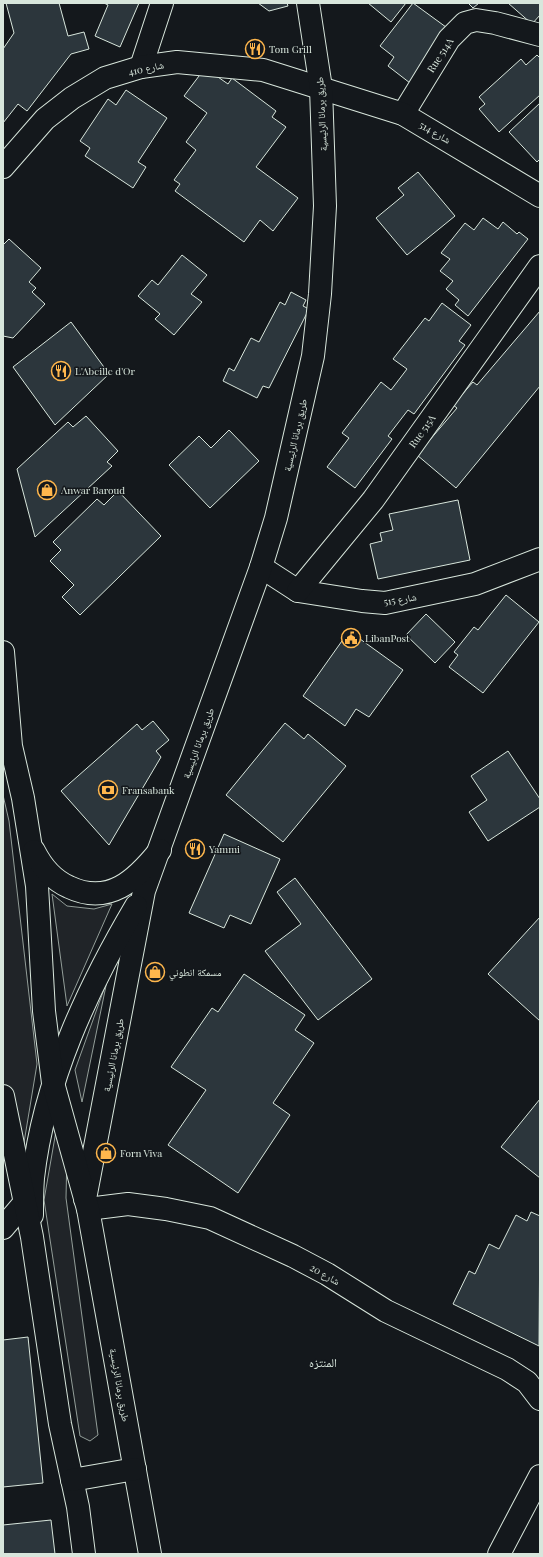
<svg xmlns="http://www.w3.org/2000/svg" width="543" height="1557" font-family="'Playfair Display','Noto Naskh Arabic',serif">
	<rect width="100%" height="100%" fill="#14181c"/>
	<g fill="#202428" stroke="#939e99">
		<polygon points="3,795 9,821 37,1064 20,1167 3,1089"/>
		<polygon points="52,894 67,906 94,909 112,904 67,1006"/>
		<polygon points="107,981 82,1102 75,1070"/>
		<polygon points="56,1131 67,1152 66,1198 98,1435 90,1441 80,1436 44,1200"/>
	</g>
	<g fill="#2c363c" stroke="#d8e6dc">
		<polygon points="6,3 59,3 68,36 84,32 89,49 71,54 27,111 18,104 3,123 3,49 14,33"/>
		<polygon points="104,3 139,3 120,47 95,36 108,5"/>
		<polygon points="258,3 287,3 288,6 269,11"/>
		<polygon points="368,3 406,3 391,22"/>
		<polygon points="413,3 450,30 410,83 388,66 394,57 380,46"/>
		<polygon points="468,3 479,3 473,8"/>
		<polygon points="508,3 540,3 540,15 532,24"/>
		<polygon points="537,55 540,58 540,95 499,132 479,109 485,104 479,97 521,59 526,65"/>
		<polygon points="205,68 228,84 232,78 276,111 272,117 286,127 256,167 298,198 273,231 260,220 244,242 175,191 180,184 174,180 196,150 186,142 207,113 184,96"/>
		<polygon points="126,90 167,118 138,162 146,167 133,188 85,156 90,148 80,141 108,99 116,105"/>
		<polygon points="540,103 540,159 537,162 509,132"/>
		<polygon points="418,172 455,216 407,255 376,218 404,195 398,188"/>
		<polygon points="483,218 498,229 503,222 517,234 519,232 528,239 468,316 455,305 459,300 446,289 453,281 440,271 450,259 441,253 465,223 474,230"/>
		<polygon points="9,239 41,268 29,282 36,288 32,292 45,304 13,338 3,336 3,245"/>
		<polygon points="182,255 207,275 191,294 202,302 174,335 155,319 160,314 138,296 152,280 158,285"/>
		<polygon points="291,292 306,300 303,306 309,309 269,388 263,386 257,398 223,381 229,368 234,371 251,338 259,342 280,302 285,305"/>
		<polygon points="442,303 471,325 459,341 465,345 414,414 408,410 388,436 392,439 355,488 327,467 349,438 342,433 381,382 391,390 407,369 393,359 425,318 429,321"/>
		<polygon points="540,311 540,386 456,488 417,455 457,408 453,405 473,382 477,385"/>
		<polygon points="71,322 109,374 55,425 13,367"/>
		<polygon points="86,416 118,451 107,462 112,466 35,537 17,469 68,422 73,427"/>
		<polygon points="229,430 259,461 210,508 169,465 199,436 211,448"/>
		<polygon points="118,491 161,536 80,615 62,597 74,585 50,561 61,550 53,542 97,499 104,505"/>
		<polygon points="458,500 470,560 378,579 370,544 382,541 380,533 393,530 389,514"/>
		<polygon points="506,595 539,622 483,693 449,667 458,655 454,652 474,627 478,630"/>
		<polygon points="426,614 455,642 435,663 406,635"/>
		<polygon points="349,631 403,670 369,717 356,709 345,726 303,696"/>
		<polygon points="153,721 169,740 156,751 161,757 109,845 61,791 137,724 142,730"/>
		<polygon points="285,723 304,739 308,734 346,766 283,842 226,795"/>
		<polygon points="508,751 540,799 540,807 488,841 469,812 487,800 471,776"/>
		<polygon points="224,834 280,859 251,924 230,915 224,928 189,913"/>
		<polygon points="295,878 372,979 318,1020 265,951 301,924 277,892"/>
		<polygon points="540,917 540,1021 488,974"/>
		<polygon points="244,974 305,1015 295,1030 314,1043 273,1103 290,1115 238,1193 168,1145 206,1090 171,1067 212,1008 218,1012"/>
		<polygon points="540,1099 540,1178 501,1147"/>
		<polygon points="531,1212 540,1216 539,1346 453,1304 469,1271 475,1274 489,1244 499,1249 516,1215 527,1221"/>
		<polygon points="28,1337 43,1483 3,1487 3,1340"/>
		<polygon points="51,1520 55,1554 3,1554 3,1525"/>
	</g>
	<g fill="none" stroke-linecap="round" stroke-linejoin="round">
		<defs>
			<g id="minor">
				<polyline points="141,67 162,3"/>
				<polyline points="403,114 449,39 465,23 476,20 495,23 540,35"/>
				<polyline points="3,167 45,119 72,98 105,78 141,67 177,62 263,70 403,114 540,196"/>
				<polyline points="261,567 298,591 362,601 385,603 475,584 540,559"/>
				<polyline points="298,591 373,500 540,266"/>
				<polyline points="85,1199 144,891 261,567 276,518 313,356 320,294 325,206 321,88 308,3"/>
				<polyline points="88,1209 128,1204 166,1209 210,1218 293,1256 327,1274 386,1311 507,1369 527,1382 540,1399"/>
				<path d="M32 1215C32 1203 32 1190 33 1178 44 1081 87 989 136 906"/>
				<polyline points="3,1228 25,1202"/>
				<polyline points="499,1554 540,1476"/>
			</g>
			<g id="major">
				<polyline points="3,652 11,746 23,798 37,886 44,1011 53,1083 88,1209 150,1554"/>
				<path d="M34 851C42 867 53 880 69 887 109 906 136 880 160 850"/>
				<polyline points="3,1096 32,1237 60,1424 78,1507 84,1554"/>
				<polyline points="72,1480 135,1469"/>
			</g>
		</defs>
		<use href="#minor" stroke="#d8e6dc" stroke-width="24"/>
		<use href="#major" stroke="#d8e6dc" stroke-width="24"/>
		<use href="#minor" stroke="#14181c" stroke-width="22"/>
		<use href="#major" stroke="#14181c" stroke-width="22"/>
	</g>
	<defs>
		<symbol id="restaurant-ring" viewBox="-11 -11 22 22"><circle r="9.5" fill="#14181c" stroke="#ffb74d" stroke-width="1.5"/><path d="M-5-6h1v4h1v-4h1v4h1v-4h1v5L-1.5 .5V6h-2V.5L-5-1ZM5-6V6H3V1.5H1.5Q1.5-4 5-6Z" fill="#ffb74d"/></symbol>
		<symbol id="shop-ring" viewBox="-11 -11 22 22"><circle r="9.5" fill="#14181c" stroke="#ffb74d" stroke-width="1.5"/><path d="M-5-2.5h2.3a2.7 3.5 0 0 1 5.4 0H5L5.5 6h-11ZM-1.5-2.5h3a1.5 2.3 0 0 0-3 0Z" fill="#ffb74d"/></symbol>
		<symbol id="civic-ring" viewBox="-11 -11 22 22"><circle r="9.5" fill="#14181c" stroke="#ffb74d" stroke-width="1.5"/><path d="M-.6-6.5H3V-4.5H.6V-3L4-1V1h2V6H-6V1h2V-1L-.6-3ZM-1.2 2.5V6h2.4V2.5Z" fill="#ffb74d"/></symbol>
		<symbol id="bank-ring" viewBox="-11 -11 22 22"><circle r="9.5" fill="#14181c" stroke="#ffb74d" stroke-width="1.5"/><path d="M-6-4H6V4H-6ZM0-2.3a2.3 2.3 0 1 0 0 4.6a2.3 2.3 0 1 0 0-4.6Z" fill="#ffb74d"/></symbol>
	</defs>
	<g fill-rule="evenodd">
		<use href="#restaurant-ring" x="244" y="38" width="22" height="22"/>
		<use href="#restaurant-ring" x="50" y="360" width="22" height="22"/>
		<use href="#shop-ring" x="36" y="479" width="22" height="22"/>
		<use href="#civic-ring" x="340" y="627" width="22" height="22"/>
		<use href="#bank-ring" x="97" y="779" width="22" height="22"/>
		<use href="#restaurant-ring" x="184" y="838" width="22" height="22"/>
		<use href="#shop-ring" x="144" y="961" width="22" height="22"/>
		<use href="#shop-ring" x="95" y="1142" width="22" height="22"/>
	</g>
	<g text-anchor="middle" stroke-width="3" stroke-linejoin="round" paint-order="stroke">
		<g font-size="10" fill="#d8e6dc" stroke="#14181c" text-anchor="start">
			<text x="269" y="53">Tom Grill</text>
			<text x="75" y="375">L'Abeille d'Or</text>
			<text x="61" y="494">Anwar Baroud</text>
			<text x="365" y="642">LibanPost</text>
			<text x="122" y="794">Fransabank</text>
			<text x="209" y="853">Yammi</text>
			<text x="169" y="976">مسمكة انطوني</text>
			<text x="120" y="1157">Forn Viva</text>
		</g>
		<g font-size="10" fill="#d8e6dc" stroke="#14181c">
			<text transform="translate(440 55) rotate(-57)" y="4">Rue 514A</text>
			<text transform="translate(146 68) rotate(-12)" y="4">شارع 410</text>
			<text transform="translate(321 114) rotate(-93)" y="4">طريق برمانا الرئيسية</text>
			<text transform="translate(435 132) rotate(30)" y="4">شارع 514</text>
			<text transform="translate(422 431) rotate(-55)" y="4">Rue 515A</text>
			<text transform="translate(295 435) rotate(-77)" y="4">طريق برمانا الرئيسية</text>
			<text transform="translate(400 599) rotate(-9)" y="4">شارع 515</text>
			<text transform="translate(198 743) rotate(-70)" y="4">طريق برمانا الرئيسية</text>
			<text transform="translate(113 1055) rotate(-79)" y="4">طريق برمانا الرئيسية</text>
			<text transform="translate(325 1274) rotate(29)" y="4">شارع 20</text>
			<text transform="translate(120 1385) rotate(80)" y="4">طريق برمانا الرئيسية</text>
		</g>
		<g font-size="12" fill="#d8e6dc" stroke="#14181c">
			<text x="323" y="1367">المنتزه</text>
		</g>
	</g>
	<rect width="543" height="1557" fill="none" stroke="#d8e6dc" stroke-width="8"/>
</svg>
